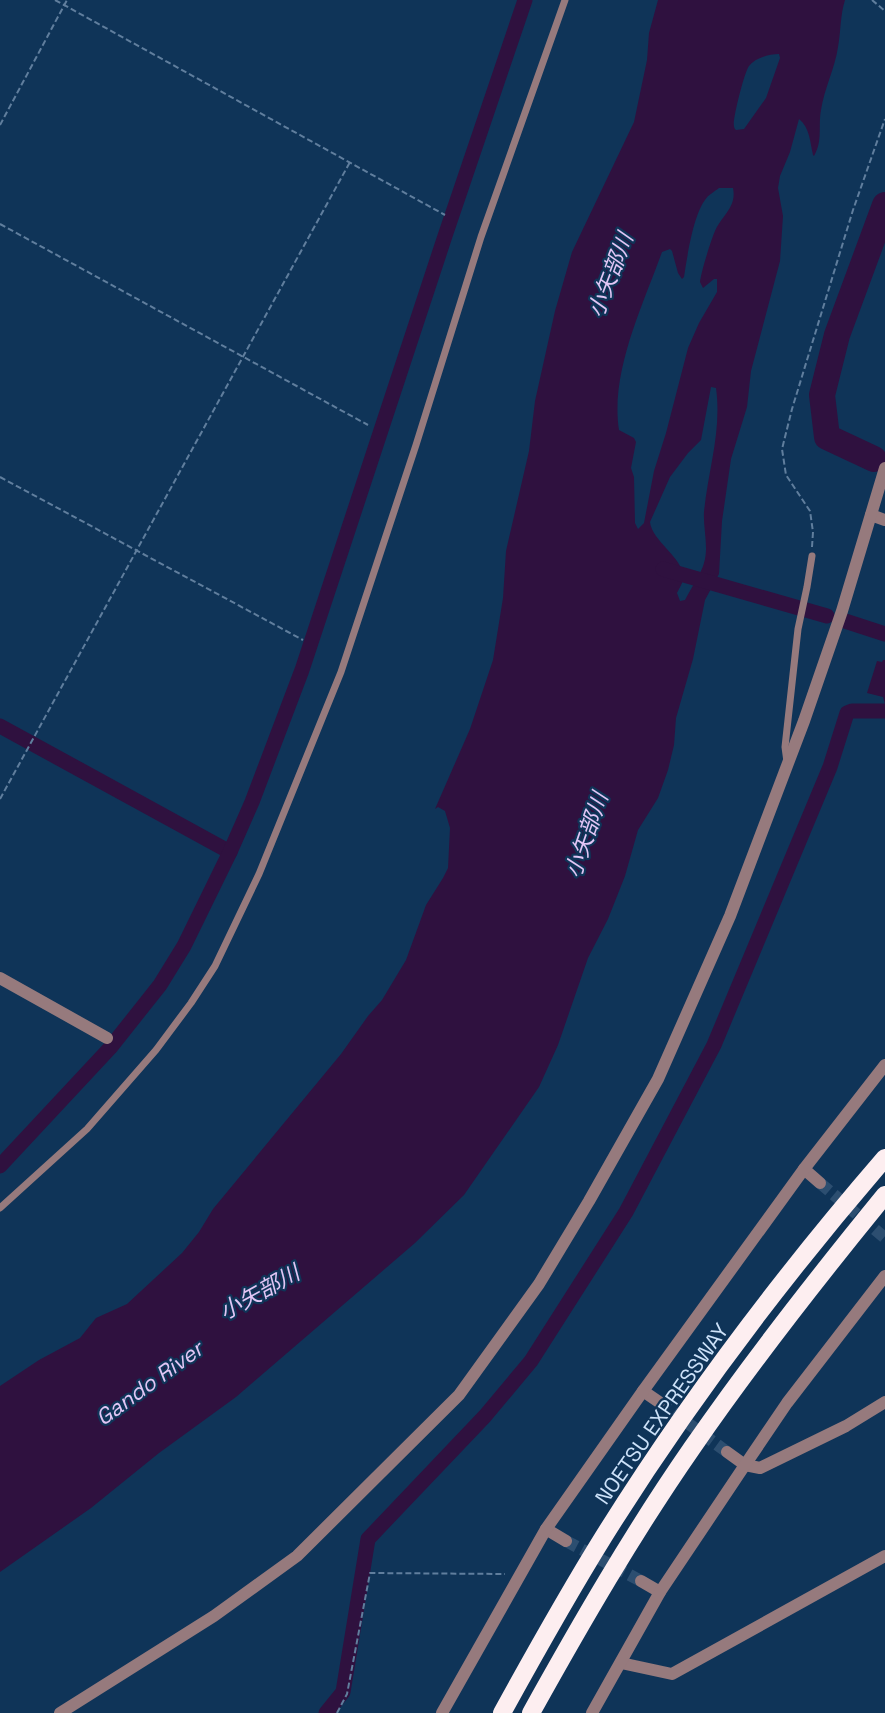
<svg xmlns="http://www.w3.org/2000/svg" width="885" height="1713" font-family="'Space Grotesk','Noto Sans JP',sans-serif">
	<rect width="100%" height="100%" fill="#0f3458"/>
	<g fill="#2f113f" fill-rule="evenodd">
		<path d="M658 0H845C840 16 841 31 838 47 835 68 824 89 821 110 818 126 823 141 814 156L813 155C810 142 810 128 799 119L790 152 780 176 778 188 783 216 780 261 751 371 747 407 731 459 722 521 719 574 705 600 693 659 676 718 674 745 668 770 658 798 638 830 625 876 608 919 588 958 558 1045 539 1087 464 1195 415 1243 236 1397 159 1453 91 1508 0 1572V1386L39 1360 80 1338 96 1318 127 1304 182 1253 199 1232 213 1209 341 1054 368 1016 382 1000 406 960 426 905 443 878 448 868 450 828 445 811 438 807 435 809 470 729 493 660 503 598 506 551 529 451 535 401 555 311 572 252 634 122 647 60 649 33ZM779 54 780 58 766 98 744 129 736 130C735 129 734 128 734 126 732 121 745 70 749 66 755 58 769 54 779 54ZM719 188H733C737 207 722 215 715 231 711 240 701 272 700 282L703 288 714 279H717V292L699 323 688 348 666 433 654 471 644 523 638 529 635 523 634 477 631 468 636 442 634 438 619 430C610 372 643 305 662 252L670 249 672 251 678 273 682 279 684 277C687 258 693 216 705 200 708 195 714 192 719 188ZM711 387 716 388C722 431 708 470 704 512 703 529 709 547 704 563 702 572 690 590 685 600L680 601 677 593C679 589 682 584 683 580 687 560 652 542 650 522L670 477 688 453 701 440Z"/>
		<polygon points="883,660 885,660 885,704 883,697 867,693 877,661 882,662"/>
	</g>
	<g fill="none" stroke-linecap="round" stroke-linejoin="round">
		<g stroke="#2f113f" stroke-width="15">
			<polyline points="663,569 827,616"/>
			<polyline points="845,621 885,634"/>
			<polyline points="0,726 230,852"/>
			<polyline points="0,1166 110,1048 160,985 184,946 230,852 252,802 302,670 445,236 525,0"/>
			<polyline points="326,1713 343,1692 368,1539 485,1416 531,1361 626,1212 714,1045 830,767 847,713 852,711 885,711"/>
		</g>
		<polyline stroke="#2f113f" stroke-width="26" points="874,459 827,437 822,395 837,335 885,205"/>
		<g stroke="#2c4e70" stroke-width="12" stroke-dasharray="12 6" stroke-linecap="butt">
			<polyline points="820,1183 885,1238"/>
			<polyline points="659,1402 727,1452"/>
			<polyline points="566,1541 641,1581"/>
		</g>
		<g stroke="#607e9d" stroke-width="2" stroke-dasharray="6 3" stroke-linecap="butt">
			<polyline points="55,0 445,215"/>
			<polyline points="872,0 885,11"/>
			<polyline points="0,125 67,0"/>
			<polyline points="0,224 368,425"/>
			<polyline points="0,477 303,640"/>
			<polyline points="812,547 813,532 810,511 786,475 782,449 792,409 853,210 885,119"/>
			<polyline points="0,799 350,162"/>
			<polyline points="337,1713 347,1694 370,1573 505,1574"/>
		</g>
		<g stroke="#967a7d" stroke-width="7">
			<polyline points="787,762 785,747 798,629 807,587 812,556"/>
			<polyline points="0,1208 87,1129 156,1050 191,1003 215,966 259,874 341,672 416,445 481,237 565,0"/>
		</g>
		<g stroke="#967a7d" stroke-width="12">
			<polyline points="871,515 885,520"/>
			<polyline points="0,978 107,1038"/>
			<polyline points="804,1169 820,1183"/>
			<polyline points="643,1391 659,1402"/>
			<polyline points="727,1452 745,1465 760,1468 846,1426 885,1402"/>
			<polyline points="546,1529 566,1541"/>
			<polyline points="641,1581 660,1592"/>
			<polyline points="621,1663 672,1674 885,1556"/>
			<polyline points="60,1713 214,1616 297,1556 459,1395 539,1284 589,1201 658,1079 730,916 804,721 842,611 885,468"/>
			<polyline points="442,1713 546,1529 643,1391 804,1169 885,1065"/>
			<polyline points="592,1713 660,1592 745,1465 787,1403 885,1276"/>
		</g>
		<g stroke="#fdeef0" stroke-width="18">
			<path d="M502 1713C535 1653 568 1594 604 1536 687 1403 783 1276 885 1158"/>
			<path d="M531 1713C581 1623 633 1533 692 1448 752 1361 818 1277 885 1195"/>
		</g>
	</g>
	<g text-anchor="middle" stroke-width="4.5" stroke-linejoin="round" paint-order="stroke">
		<g font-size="21" fill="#cde2f9" stroke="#0f3458">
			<text transform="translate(662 1414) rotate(-55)" y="7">NOETSU EXPRESSWAY</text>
		</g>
		<g font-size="22" font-style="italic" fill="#e2c6f5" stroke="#0f3458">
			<text transform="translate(610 275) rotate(-69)" y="8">小矢部川</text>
			<text transform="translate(586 835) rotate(-71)" y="8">小矢部川</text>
			<text transform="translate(259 1292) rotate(-29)" y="8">小矢部川</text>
			<text transform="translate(149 1383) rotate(-36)" y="8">Gando River</text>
		</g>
	</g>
</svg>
